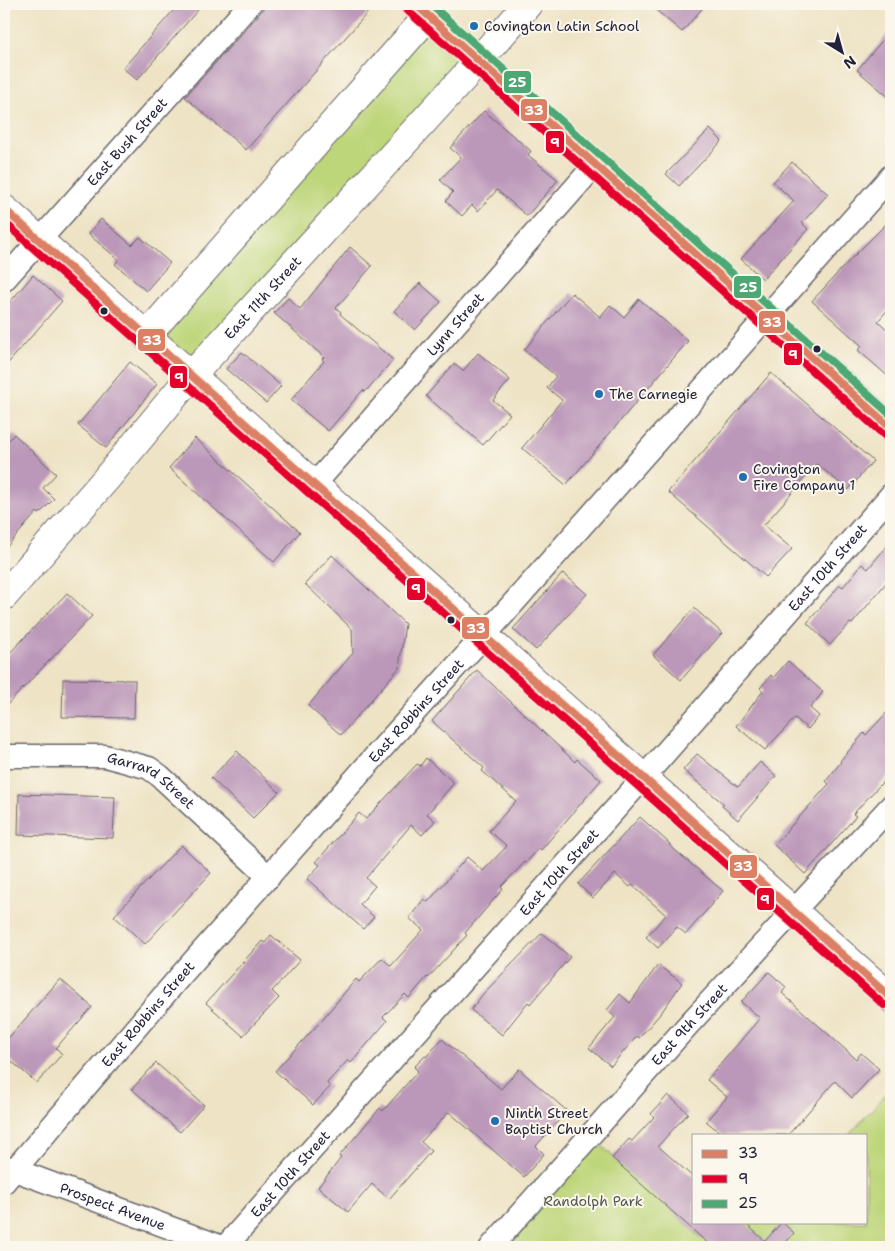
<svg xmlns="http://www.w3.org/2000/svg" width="895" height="1251" font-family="'Shantell Sans',sans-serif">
	<rect width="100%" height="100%" fill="#fbf7ec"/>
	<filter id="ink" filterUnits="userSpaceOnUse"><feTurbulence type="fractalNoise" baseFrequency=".02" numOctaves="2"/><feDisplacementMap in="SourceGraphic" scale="10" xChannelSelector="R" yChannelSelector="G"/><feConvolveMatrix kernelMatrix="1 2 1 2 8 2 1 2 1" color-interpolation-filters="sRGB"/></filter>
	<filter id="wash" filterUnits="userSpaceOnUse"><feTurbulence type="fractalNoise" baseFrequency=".0096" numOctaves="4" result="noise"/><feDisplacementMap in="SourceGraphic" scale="20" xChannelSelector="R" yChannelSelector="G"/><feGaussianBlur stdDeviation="1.12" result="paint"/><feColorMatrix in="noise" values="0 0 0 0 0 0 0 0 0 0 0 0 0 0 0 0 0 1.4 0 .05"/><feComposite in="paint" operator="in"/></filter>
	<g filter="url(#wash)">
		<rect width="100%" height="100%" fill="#eee3c5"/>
		<g fill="#bed67a" stroke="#707c5a">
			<polygon points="428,16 479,60 191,376 146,336"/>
			<polygon points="891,1088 891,1247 727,1247 750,1222 866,1222 866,1135 849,1135"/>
			<polygon points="590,1135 711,1247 491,1247"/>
		</g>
		<g id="blocks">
			<g fill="#bb97b9">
				<polygon points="179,4 203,4 137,80 123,68"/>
				<polygon points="266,4 361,4 369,11 246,150 185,97 260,13"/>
				<polygon points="649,4 706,4 682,32"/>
				<polygon points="891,30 891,99 857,70"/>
				<polygon points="484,111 531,151 528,155 558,180 527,216 497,190 478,211 472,205 462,216 446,201 453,192 440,180 461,157 450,148"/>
				<polygon points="710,129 722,141 679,186 666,174"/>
				<polygon points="792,162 828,194 802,223 808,229 763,279 741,259 794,201 773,182"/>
				<polygon points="101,219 132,245 140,237 170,263 146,291 115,264 119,260 88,234"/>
				<polygon points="891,219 891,306 878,321 891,333 891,379 858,350 862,346 812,301 847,263"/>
				<polygon points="350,247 372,266 336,308 341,312 340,314 393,360 365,392 363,390 328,431 291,400 324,361 322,359 324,357 274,313 288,298 300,309"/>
				<polygon points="33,275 62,301 4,368 4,309"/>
				<polygon points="420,283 441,302 415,330 394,311"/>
				<polygon points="572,293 600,317 610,305 624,317 639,299 688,341 566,485 522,448 562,400 547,388 556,376 524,350"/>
				<polygon points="242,352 281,386 266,403 226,369"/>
				<polygon points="478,353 510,380 493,400 510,414 483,445 426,396 454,364 463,371"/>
				<polygon points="130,362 157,384 106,448 78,425"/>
				<polygon points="771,373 873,461 848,490 817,464 764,525 792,549 766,577 668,492"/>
				<polygon points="14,434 56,474 43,488 54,499 39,514 37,512 4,550 4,446"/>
				<polygon points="195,438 300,532 274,562 169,468"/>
				<polygon points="891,541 891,577 852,624 850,623 830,645 807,623 840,585 843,587 862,564 868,569"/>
				<polygon points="332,555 405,624 399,668 341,735 308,706 353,653 352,629 305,584"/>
				<polygon points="563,573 587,594 536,650 513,629"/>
				<polygon points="67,593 92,616 4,708 4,659"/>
				<polygon points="694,608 722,633 681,680 653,655"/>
				<polygon points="788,661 823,692 810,708 819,716 808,729 795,718 765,750 736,726 763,691 760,688 771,675 773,678"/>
				<polygon points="477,670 575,762 577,759 601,780 541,850 539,848 526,863 525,862 501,887 503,889 465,933 467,935 451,953 428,978 427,977 409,998 405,994 383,1017 387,1021 351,1063 348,1060 327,1083 330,1087 313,1105 275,1071 321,1021 356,979 359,982 382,958 391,966 423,930 409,918 424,899 428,902 467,857 483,871 507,846 489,831 516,801 482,771 484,768 432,721"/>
				<polygon points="63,679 135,680 134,718 62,717"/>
				<polygon points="891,708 891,773 853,814 856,816 805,874 774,845 829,784 826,781 841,762 840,761 864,733 866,735"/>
				<polygon points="237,751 279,792 253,818 211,778"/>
				<polygon points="697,754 738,787 760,762 776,776 738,820 722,806 724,804 683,770"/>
				<polygon points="426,758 454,783 427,814 435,821 422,835 411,825 366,878 375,886 360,904 374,917 363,929 307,879 320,865 316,862 359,813 366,819 417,764 420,766"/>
				<polygon points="19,794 115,797 113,838 18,835"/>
				<polygon points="640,817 670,844 669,845 723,891 686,934 677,927 658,948 646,937 666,915 632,885 630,887 615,874 593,898 578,884"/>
				<polygon points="181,845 211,873 145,944 114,916"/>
				<polygon points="542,933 570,957 530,1004 528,1002 502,1035 471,1010 483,994"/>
				<polygon points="271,935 300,960 272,991 279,998 243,1036 206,1003 262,941 265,943"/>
				<polygon points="658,965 682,983 661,1013 639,1038 637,1036 611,1066 589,1048 615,1017 607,1010 620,994 630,1003"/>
				<polygon points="769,972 786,987 782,993 856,1059 861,1053 879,1069 852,1098 835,1081 788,1135 723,1135 706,1121 727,1097 707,1080 760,1018 741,1002"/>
				<polygon points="60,979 92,1007 56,1048 62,1054 37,1083 4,1055 4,1043"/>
				<polygon points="442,1039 501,1089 519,1069 567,1111 536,1146 544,1154 524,1177 449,1112 421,1142 431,1151 389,1199 372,1184 348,1212 318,1187 341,1158 339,1156 380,1108 383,1111 418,1071 414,1067 425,1056 426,1057"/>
				<polygon points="156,1063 204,1105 180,1132 132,1089"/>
				<polygon points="668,1095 688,1113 658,1146 694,1178 694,1222 744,1222 765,1241 782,1222 794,1233 782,1247 712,1247 612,1158 629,1139 632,1141 654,1117 651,1114"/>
			</g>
		</g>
	</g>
	<g filter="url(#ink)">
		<use href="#blocks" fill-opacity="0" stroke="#69666b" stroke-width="1"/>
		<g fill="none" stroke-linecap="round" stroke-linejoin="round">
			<defs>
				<g id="minor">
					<path id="s1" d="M4 280 250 4"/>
					<path id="s2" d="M314 485 595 165"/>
					<path id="s3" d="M4 756H105L149 768 160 776 269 877"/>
					<path id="s4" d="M4 1166 222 1247"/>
					<path id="s5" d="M4 1182 183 973 393 736 501 617 891 176"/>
					<path id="s6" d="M225 1247 644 777 891 495"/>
					<path id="s7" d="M491 1247 688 1025 891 806"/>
				</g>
				<g id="major">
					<path d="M415 4C574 145 732 287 891 428"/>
					<polyline points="4,209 891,998"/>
					<polyline points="146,336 428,16"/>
					<path id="s8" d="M4 596 106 479 191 376 465 76 528 4"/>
				</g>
			</defs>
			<use href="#minor" stroke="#69666b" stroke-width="25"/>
			<use href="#major" stroke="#69666b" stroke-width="30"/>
			<use href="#minor" stroke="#fff" stroke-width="22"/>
			<use href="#major" stroke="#fff" stroke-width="28"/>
			<defs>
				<g id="bus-1">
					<polyline points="415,4 891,428"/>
					<polyline points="4,209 891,998"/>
				</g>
				<g id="bus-2">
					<polyline points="408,11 884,435"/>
					<polyline points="4,222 884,1005"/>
				</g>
				<polyline id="bus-3" points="430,4 891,415"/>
			</defs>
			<use href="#bus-1" stroke="#fbf7ec" stroke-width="11"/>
			<use href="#bus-2" stroke="#fbf7ec" stroke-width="11"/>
			<use href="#bus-3" stroke="#fbf7ec" stroke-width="11"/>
			<use href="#bus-1" stroke="#dc8065" stroke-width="8"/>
			<use href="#bus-2" stroke="#e4002b" stroke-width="8"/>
			<use href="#bus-3" stroke="#4ea873" stroke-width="8"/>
		</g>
	</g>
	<g fill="#1f6fb2" stroke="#fbf7ec" stroke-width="2">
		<circle cx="474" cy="26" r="5"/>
		<circle cx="599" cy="394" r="5"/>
		<circle cx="743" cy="477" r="5"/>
		<circle cx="495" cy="1121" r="5"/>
	</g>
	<g fill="#22223b" stroke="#fbf7ec" stroke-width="2">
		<circle cx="104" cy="311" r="4.5"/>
		<circle cx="817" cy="349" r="4.5"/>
		<circle cx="451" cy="620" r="4.5"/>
	</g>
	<g text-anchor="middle" stroke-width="4" stroke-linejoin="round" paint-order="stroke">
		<g font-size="14" fill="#22223b" stroke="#fbf7ec" text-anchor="start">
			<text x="484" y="31">Covington Latin School</text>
			<text x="609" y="399">The Carnegie</text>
			<text x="753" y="474">Covington<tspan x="753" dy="16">Fire Company 1</tspan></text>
			<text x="505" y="1118">Ninth Street<tspan x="505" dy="16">Baptist Church</tspan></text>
		</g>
		<g font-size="14" fill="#22223b" stroke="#fbf7ec">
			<text dy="5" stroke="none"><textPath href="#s1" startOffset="185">East Bush Street</textPath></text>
			<text dy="5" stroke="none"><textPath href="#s8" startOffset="395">East 11th Street</textPath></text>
			<text dy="5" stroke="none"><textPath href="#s2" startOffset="214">Lynn Street</textPath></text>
			<text dy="5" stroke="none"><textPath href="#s6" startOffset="908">East 10th Street</textPath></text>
			<text dy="5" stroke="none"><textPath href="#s5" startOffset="626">East Robbins Street</textPath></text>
			<text dy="5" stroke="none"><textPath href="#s3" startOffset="154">Garrard Street</textPath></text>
			<text dy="5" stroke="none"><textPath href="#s6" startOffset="502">East 10th Street</textPath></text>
			<text dy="5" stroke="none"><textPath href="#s5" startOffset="221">East Robbins Street</textPath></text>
			<text dy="5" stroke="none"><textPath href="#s7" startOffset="298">East 9th Street</textPath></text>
			<text dy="5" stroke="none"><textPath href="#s6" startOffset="98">East 10th Street</textPath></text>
			<text dy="5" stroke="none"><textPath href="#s4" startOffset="116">Prospect Avenue</textPath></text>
		</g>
		<g font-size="14" fill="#51584e" stroke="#fbf7ec">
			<text x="593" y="1206">Randolph Park</text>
		</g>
	</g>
	<g stroke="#fbf7ec" stroke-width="2">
		<rect x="503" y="70" width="29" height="24" rx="5" fill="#4ea873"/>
		<rect x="520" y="98" width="28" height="24" rx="5" fill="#dc8065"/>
		<rect x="545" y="130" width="20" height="24" rx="5" fill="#e4002b"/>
		<rect x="733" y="275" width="29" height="24" rx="5" fill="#4ea873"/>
		<rect x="758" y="310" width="28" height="24" rx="5" fill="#dc8065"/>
		<rect x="137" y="328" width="29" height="24" rx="5" fill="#dc8065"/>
		<rect x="783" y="342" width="20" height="24" rx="5" fill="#e4002b"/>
		<rect x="169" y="365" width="19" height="24" rx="5" fill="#e4002b"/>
		<rect x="406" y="577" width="20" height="24" rx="5" fill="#e4002b"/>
		<rect x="461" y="616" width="29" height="24" rx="5" fill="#dc8065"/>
		<rect x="729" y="854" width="29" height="25" rx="5" fill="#dc8065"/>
		<rect x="756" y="887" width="19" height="24" rx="5" fill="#e4002b"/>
	</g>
	<g font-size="14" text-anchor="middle" font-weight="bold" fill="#fff">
		<text x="517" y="87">25</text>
		<text x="534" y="115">33</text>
		<text x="555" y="147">9</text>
		<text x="748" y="292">25</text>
		<text x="772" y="327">33</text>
		<text x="152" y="345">33</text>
		<text x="793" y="359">9</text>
		<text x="179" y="382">9</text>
		<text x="416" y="593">9</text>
		<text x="476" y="633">33</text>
		<text x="743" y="871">33</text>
		<text x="765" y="904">9</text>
	</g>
	<rect width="895" height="1251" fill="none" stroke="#fbf7ec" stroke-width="20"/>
	<rect x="692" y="1134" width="175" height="90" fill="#fbf7ec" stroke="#a4a2a5"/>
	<rect x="702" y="1150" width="25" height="8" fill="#dc8065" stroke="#a4a2a5"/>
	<text x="738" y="1158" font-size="15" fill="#22223b">33</text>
	<rect x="702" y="1175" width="25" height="8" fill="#e4002b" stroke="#a4a2a5"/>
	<text x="738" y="1184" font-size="15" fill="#22223b">9</text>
	<rect x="702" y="1200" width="25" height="8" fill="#4ea873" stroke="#a4a2a5"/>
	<text x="738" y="1208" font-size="15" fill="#22223b">25</text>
	<g transform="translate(842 52) rotate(143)" stroke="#fbf7ec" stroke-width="4" paint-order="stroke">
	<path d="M0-4L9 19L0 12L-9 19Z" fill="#22223b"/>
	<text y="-8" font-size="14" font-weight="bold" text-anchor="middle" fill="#22223b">N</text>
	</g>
</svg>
